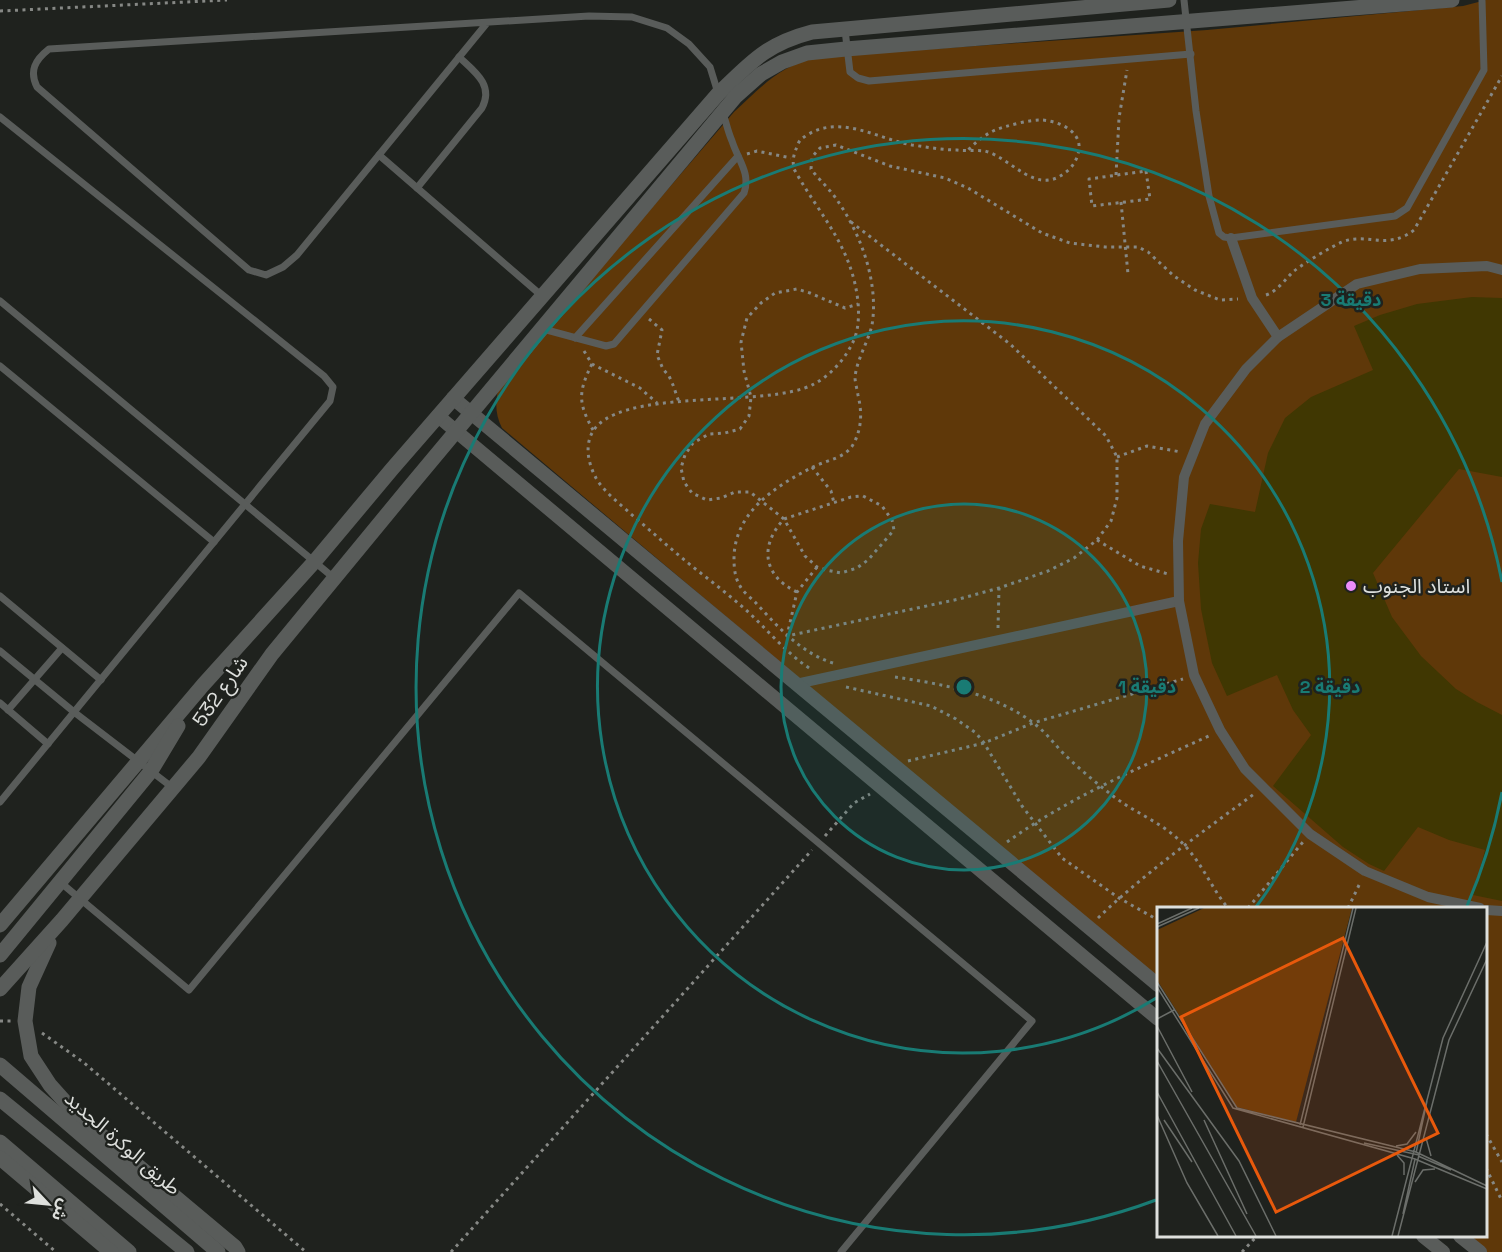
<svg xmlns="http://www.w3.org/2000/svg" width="1502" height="1252" font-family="'Space Grotesk','Noto Sans Arabic',sans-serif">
	<rect width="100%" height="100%" fill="#1f221e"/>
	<path fill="#5f3809" d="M1486 0H1502V1252H1486L1466 1236H1486V908H1158V980L502 428C495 414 495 402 499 386L734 112C758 90 779 66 812 59 828 56 844 56 860 54L1207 30 1463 6Z"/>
	<polygon fill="#403702" points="1472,297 1502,298 1502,477 1459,469 1373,573 1392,617 1421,656 1456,689 1477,702 1502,715 1502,901 1473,895 1485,850 1449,840 1418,827 1384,871 1369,864 1343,847 1273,786 1311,735 1293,710 1277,675 1227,696 1212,663 1201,609 1198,563 1201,529 1210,504 1255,512 1268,453 1285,418 1311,397 1373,370 1354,326 1380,315 1417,304"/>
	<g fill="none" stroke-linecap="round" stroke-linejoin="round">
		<g stroke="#868885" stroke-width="3" stroke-dasharray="3 4.5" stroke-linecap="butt">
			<polyline points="0,11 227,0"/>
			<polyline points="747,154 757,151 791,158"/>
			<polygon points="1146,171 1150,199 1092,206 1089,179"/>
			<polyline points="1116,175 1119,118 1127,70"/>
			<polyline points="1121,202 1128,274"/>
			<path d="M1266 295C1278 291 1285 279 1294 271 1306 262 1329 248 1342 242 1367 232 1387 251 1414 230L1502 76"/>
			<polyline points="649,319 662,330 657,355 663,369 669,376 673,385 679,402"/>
			<polyline points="584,351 592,364 640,388 657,403"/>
			<path d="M592 364C578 392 578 403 593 430"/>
			<polyline points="1117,457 1147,446 1181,452"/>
			<polyline points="812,467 831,491 834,503"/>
			<polyline points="1097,540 1140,566 1168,574"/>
			<polyline points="817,567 797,592 787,636 959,599 999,588 1048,571 1074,558 1097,540 1111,521 1117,498 1117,457 1106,436 1010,344 851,222"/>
			<path d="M797 592C763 576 759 546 784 519L851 497 863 496 882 506 892 520 894 530 868 560 857 568 841 573 826 570 817 567 805 556 784 519 750 492H735L721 498 707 500 692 493 684 482 681 468 685 455 693 443 709 434 725 433 740 429 749 416 751 397 744 371 741 342 747 318 761 303 775 293 797 289 810 293 845 308 858 304"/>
			<polyline points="998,628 999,588"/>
			<path d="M833 663C801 653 778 627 755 602 750 597 743 592 740 586 735 578 734 568 734 559 734 513 774 487 811 468 825 460 846 459 854 443 862 427 862 412 858 395 857 389 855 382 855 377 857 359 868 342 872 325 879 283 861 234 837 200 830 189 819 180 811 169L812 157 820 148 836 145 890 166 945 178 968 188 1042 233 1070 243 1105 247H1138L1148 252 1174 276 1195 290 1220 300 1238 299"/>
			<path d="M809 668C785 652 767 629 746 610 729 595 711 581 693 567 672 550 652 532 631 514 620 504 604 492 596 478 589 465 585 449 591 435 613 385 766 410 814 384 831 375 845 359 853 342 859 330 859 314 858 302 852 246 820 216 794 169 792 159 794 154 798 144 800 139 803 138 807 135 841 114 878 139 912 145 927 147 942 150 957 150 966 151 976 150 985 151 1012 158 1036 197 1066 172 1073 167 1078 158 1079 149 1081 130 1056 120 1040 120 1029 120 1015 124 1004 127 989 131 978 140 967 151"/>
			<path d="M895 677C943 684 997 694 1036 725 1046 733 1053 742 1061 751 1077 767 1095 782 1113 796 1136 814 1164 823 1184 845 1202 863 1212 889 1228 908"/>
			<polyline points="846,687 931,706 956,719 976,733 984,743 1022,806 1062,858 1119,898 1158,920"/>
			<polyline points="908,761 984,743 1033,723 1183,679"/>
			<polyline points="825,836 854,803 870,794"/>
			<path d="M1007 842C1070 797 1141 767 1211 735"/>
			<polyline points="1248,908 1303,842"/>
			<polyline points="1348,908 1361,881"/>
			<path d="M1098 918C1146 872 1201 833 1254 794"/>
			<polyline points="0,1021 12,1021"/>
			<polyline points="42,1033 83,1062 306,1252"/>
			<polyline points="1486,1134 1502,1162"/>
			<polyline points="1486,1168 1502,1201"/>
			<polyline points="0,1204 56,1252"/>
			<polyline points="451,1252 812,850"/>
			<polyline points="1242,1252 1257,1236"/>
		</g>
		<g stroke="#595c5a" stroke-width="7">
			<polyline points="1184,0 1196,111 1209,196 1219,233 1224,237 1231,238 1395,216 1407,208 1484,70 1482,0"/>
			<path d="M487 23 297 255 283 267 266 275 249 270 37 87C29 71 35 60 49 49L589 16 632 17 667 28 689 44 710 67 718 93"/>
			<polyline points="845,30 850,72 858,78 869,81 1191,54"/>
			<polyline points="0,117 324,376 333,387 330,401 0,802"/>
			<polyline points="379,155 542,296"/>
			<path d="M417 188 482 108C494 85 475 72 459 57"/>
			<polyline points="0,301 334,578"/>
			<path d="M543 329 606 346 614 344 744 193C751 173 738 160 732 141 728 132 726 122 723 113"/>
			<polyline points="575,338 738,156"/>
			<polyline points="0,366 214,542"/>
			<polyline points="0,596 101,680"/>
			<polyline points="0,651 74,712 173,788"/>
			<polyline points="0,703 48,744"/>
			<polyline points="8,710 62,648"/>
			<polyline points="60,882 189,990 519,593 1032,1021 841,1252"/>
		</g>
		<g stroke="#595c5a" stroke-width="10">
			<polyline points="1231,238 1252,298 1278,337"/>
			<polyline points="796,684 1179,601"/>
			<polyline points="1480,908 1428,897 1365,871 1310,834 1245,769 1220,730 1194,675 1179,601 1178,541 1184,477 1205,424 1246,369 1278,337 1357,284 1420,269 1487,266 1502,270"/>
			<polyline points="1486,910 1502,911"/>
		</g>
		<g stroke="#595c5a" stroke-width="14">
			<polyline points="453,398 1158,985"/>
			<polyline points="438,416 1158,1019"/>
			<polyline points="1423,1236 1443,1252"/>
			<polyline points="1460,1236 1480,1252"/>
		</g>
		<g stroke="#595c5a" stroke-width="15">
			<path d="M0 925 203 685 315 561 392 469 718 94C751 62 766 44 812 32L1169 0"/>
			<polyline points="49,943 29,987 25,1021 31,1056 50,1085 76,1114 235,1247 238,1252"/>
			<polyline points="0,955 151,771 178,726"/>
			<polyline points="0,989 62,920 199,757 272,654 407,490 736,96 761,74 782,62 807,53 846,49 1452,0"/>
			<polyline points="0,1065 218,1252"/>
			<polyline points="0,1099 187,1252"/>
			<polyline points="0,1142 129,1252"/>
			<polyline points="0,1158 111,1252"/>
		</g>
	</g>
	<circle cx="964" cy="687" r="183" fill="#197b74" fill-opacity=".12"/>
	<g fill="none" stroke="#197b74" stroke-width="3">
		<circle cx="964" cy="687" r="183"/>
		<path d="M1158 997A366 366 0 1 1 1256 907"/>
		<path d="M1502 792A548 548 0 0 1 1467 906M1156 1200A548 548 0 1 1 1502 582"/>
	</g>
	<circle fill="#ec8cfa" stroke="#1f221e" stroke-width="2" cx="1351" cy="586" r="6"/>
	<g text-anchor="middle" stroke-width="5" stroke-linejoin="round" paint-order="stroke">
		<g font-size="20" fill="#dee0dd" stroke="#1f221e" text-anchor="start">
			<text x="1363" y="593">استاد الجنوب</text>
		</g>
		<g font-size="20" fill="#dee0dd" stroke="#1f221e">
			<text transform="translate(220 691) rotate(-55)" y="7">شارع 532</text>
			<text transform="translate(123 1143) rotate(41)" y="7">طريق الوكرة الجديد</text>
		</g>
	</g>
	<g transform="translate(1157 907)">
		<rect width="330" height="330" fill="#1f221e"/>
		<path d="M47 1H195L139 215 80 200 0 73V23Z" fill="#5f3809"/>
		<path fill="none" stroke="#6b6e6a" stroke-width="1.5" d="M0 17 35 1M0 20 42 1M0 75 80 201 259 245 330 279M0 80 76 201 258 252 330 282M0 112 17 103M0 119 35 185M0 141 82 254 119 329M0 154 99 329M0 185 79 329M0 208 30 276 61 329M7 213 35 255M47 213 90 307M143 218 196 1M146 220 199 1M269 231 274 249M207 236 262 248M239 239 250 237 259 225M259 246 270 194M240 248 247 256V268M261 249 294 263M258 275 266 263 278 262M246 307 258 252M235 329 286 131 330 35M241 329 292 133 330 52"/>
		<path fill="#e8590c" fill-opacity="0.15" stroke="#e8590c" stroke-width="3" d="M186 31 281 226 119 305 24 110Z"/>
		<rect width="330" height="330" fill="none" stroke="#dee0dd" stroke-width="3"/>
	</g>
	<circle cx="964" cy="687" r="9" fill="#197b74" stroke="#1f221e" stroke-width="3"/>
	<g font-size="18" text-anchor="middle" font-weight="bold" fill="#197b74" stroke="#1f221e" stroke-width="5" stroke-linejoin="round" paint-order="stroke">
		<text x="1351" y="306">3 دقيقة</text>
		<text x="1147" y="693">1 دقيقة</text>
		<text x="1330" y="693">2 دقيقة</text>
	</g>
	<g transform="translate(48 1204) rotate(116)" stroke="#1f221e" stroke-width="4.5" paint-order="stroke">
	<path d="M0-4.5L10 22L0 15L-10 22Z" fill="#dee0dd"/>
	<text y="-9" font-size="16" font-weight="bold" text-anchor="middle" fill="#dee0dd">ش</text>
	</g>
</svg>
